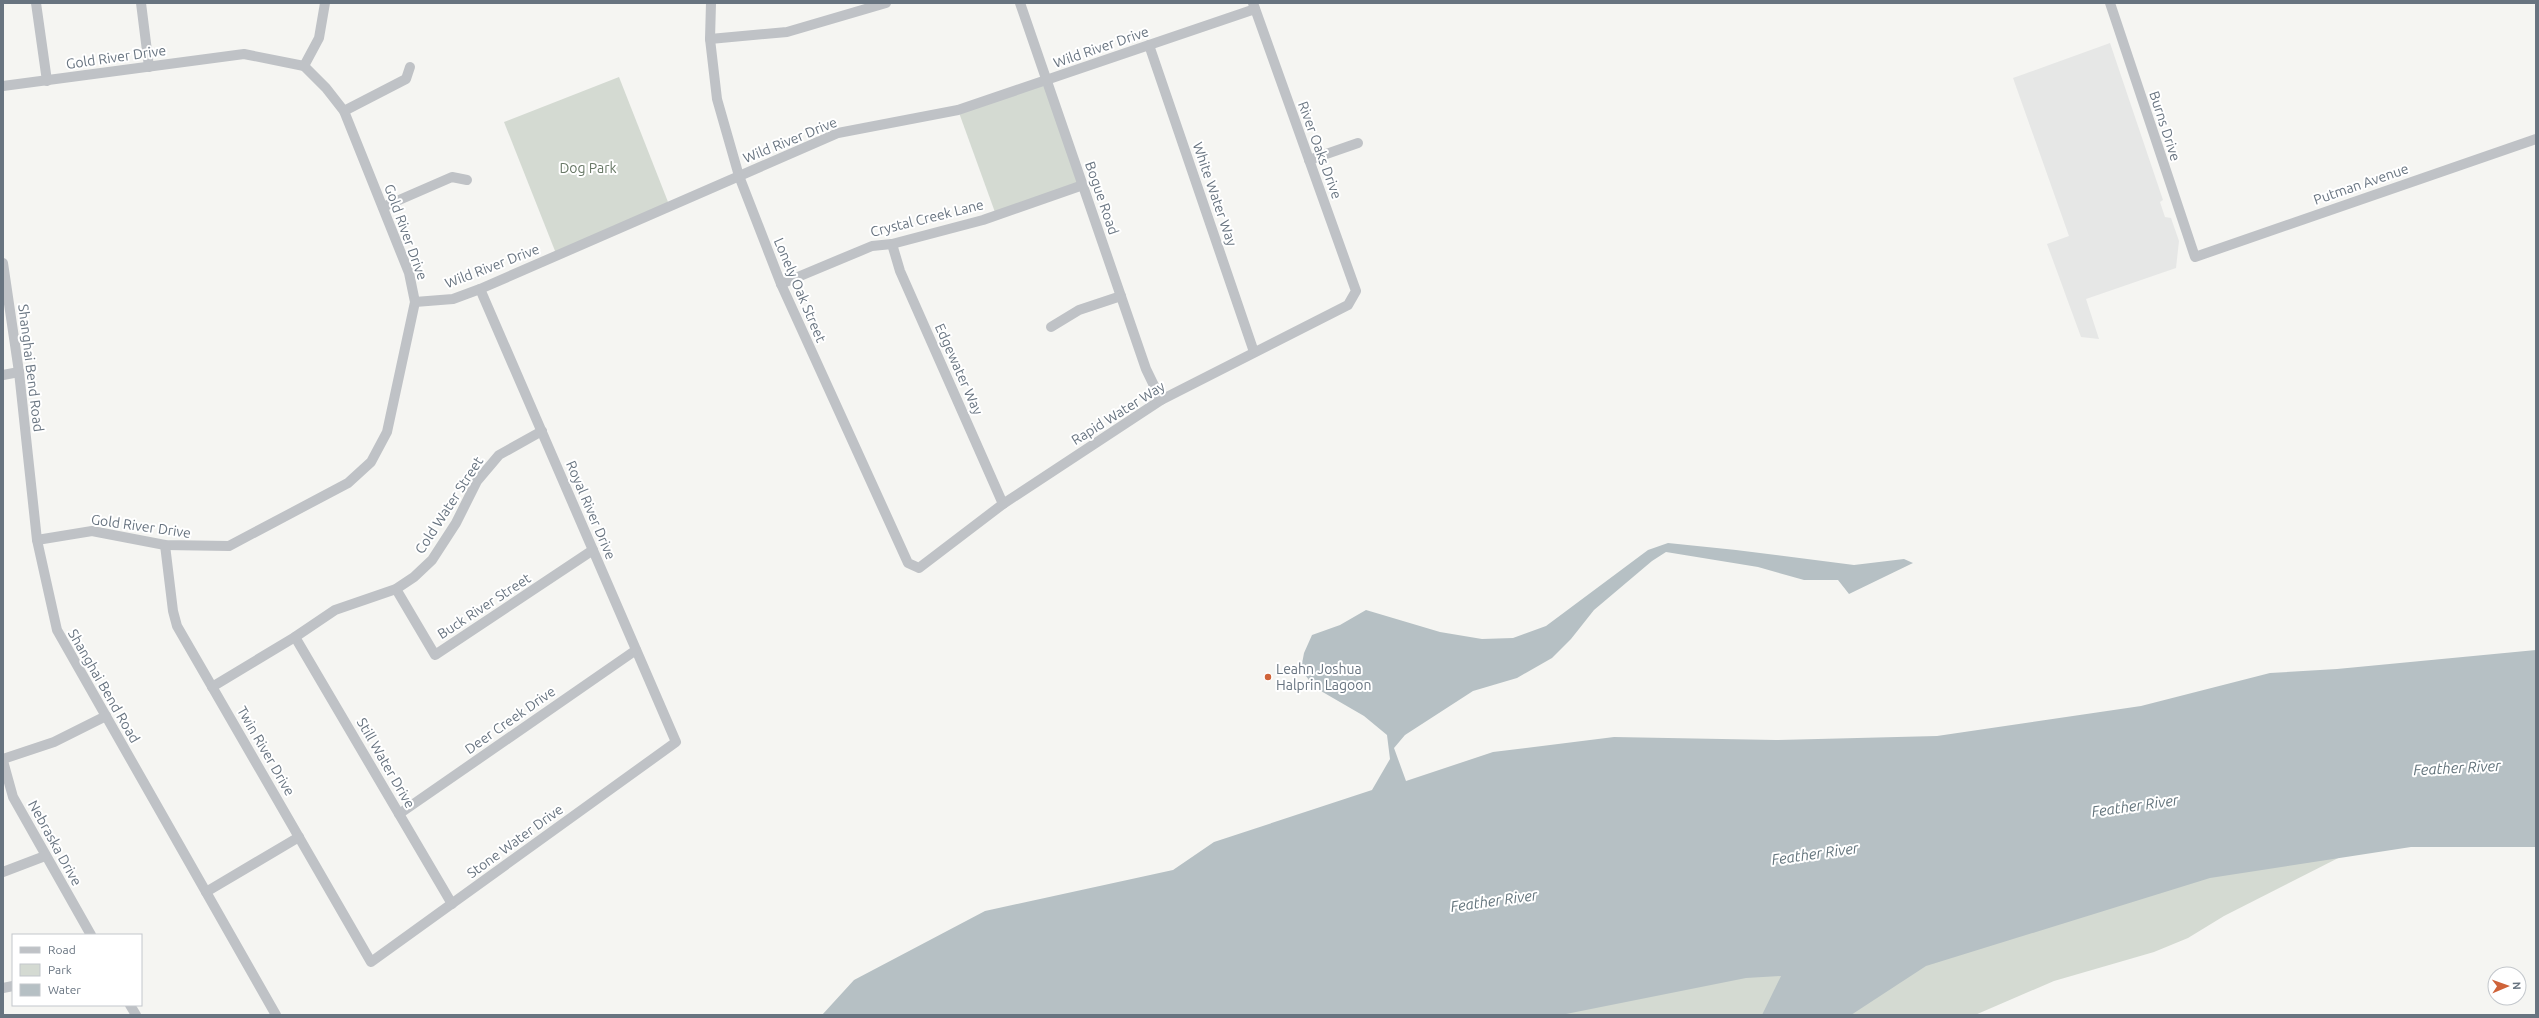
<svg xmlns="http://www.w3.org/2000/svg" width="2539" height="1018" font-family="Ubuntu,sans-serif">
	<rect width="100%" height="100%" fill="#f5f5f2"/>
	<polygon fill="#e6e7e6" points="2110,43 2163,200 2160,202 2165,217 2171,218 2179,241 2176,268 2086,299 2099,339 2081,337 2047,244 2069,236 2013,78"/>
	<g fill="#d4dad2">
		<polygon points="619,77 670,207 557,256 504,122"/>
		<polygon points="1047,80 1083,185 996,215 958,110"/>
		<polygon points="2358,848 2224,916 2188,938 2154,952 2054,981 1975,1015 1467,1015 2047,900"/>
	</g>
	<polygon fill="#b6c0c4" points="1668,543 1736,550 1854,565 1904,559 1913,563 1849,594 1838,580 1804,580 1758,567 1666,552 1652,561 1594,610 1571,639 1552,658 1517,678 1473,691 1405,735 1394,748 1406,781 1493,752 1614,737 1776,740 1937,736 2141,706 2270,673 2337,669 2536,650 2536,847 2411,847 2210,878 1926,966 1851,1015 1762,1015 1781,976 1746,978 1561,1015 822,1015 854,980 985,911 1173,870 1214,842 1372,790 1390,759 1387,735 1364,716 1314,687 1301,669 1304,653 1312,635 1340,625 1366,610 1440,632 1482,639 1513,638 1546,626 1648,550"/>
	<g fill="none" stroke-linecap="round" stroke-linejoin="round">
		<g stroke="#bfc2c6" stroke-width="10">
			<polyline points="36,3 47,81"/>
			<polyline points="141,3 149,67"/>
			<polyline points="711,3 710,39 717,99 739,176 781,284 908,563 919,568 1003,504 1161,400 1348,305 1356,291 1253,3"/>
			<polyline points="1020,3 1146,369 1161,400"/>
			<polyline points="2110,3 2195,257 2536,139"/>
			<polyline points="710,39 787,32 886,3"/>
			<polyline points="1149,45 1254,352"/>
			<polyline points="304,66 319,38 325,3"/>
			<polyline points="3,86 244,54 304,66 326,88 344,111 409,273 415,302 387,432 371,462 348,483 229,546 165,545 92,531 37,540"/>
			<polyline points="344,111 406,79 410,67"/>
			<polyline points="1309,160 1358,143"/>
			<polyline points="383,207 452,177 467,180"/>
			<polyline points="892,244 900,271 1003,504"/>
			<polyline points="3,263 19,372 37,540 57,630 276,1015"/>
			<polyline points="781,284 872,246 892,244 983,220 1083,185"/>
			<polyline points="415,302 453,299 480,289 838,133 958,110 1255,9"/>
			<polyline points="1051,327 1079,310 1121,296"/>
			<polyline points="3,375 19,372"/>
			<polyline points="165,545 173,611 177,626 371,962 676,742 480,289"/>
			<polyline points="396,589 435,655 593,550"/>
			<polyline points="295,637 452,904"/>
			<polyline points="212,687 295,637 335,610 396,589 414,577 432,560 456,523 477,481 499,455 542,431"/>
			<polyline points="3,759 54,742 106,716"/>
			<polyline points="3,761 13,797 91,935"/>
			<polyline points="399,814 636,650"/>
			<polyline points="3,872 45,856"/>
			<polyline points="206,892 299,837"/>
			<polyline points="3,988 13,986"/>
			<polyline points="130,1005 136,1015"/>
		</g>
	</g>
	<circle fill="#cf6339" stroke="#fff" stroke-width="1.5" cx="1268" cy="677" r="4"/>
	<g text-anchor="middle" stroke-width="4" stroke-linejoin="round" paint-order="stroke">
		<g font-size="14" fill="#687480" stroke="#fff">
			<text transform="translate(1101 47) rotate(-19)" y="5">Wild River Drive</text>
			<text transform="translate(116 57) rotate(-8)" y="5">Gold River Drive</text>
			<text transform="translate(2165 126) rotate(72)" y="5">Burns Drive</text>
			<text transform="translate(790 140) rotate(-22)" y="5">Wild River Drive</text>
			<text transform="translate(1320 150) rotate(70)" y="5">River Oaks Drive</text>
			<text transform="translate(2361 184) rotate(-19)" y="5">Putman Avenue</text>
			<text transform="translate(1215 194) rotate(71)" y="5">White Water Way</text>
			<text transform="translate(1102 198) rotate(71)" y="5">Bogue Road</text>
			<text transform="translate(927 218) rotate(-14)" y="5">Crystal Creek Lane</text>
			<text transform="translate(406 232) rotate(70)" y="5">Gold River Drive</text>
			<text transform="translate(492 266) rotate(-21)" y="5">Wild River Drive</text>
			<text transform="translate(800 290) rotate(67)" y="5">Lonely Oak Street</text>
			<text transform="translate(31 368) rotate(83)" y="5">Shanghai Bend Road</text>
			<text transform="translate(959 369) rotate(66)" y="5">Edgewater Way</text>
			<text transform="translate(1118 413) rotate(-32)" y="5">Rapid Water Way</text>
			<text transform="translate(449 505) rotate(-57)" y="5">Cold Water Street</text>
			<text transform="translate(591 510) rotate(67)" y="5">Royal River Drive</text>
			<text transform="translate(141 526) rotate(8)" y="5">Gold River Drive</text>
			<text transform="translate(484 606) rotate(-33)" y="5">Buck River Street</text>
			<text transform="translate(104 686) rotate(60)" y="5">Shanghai Bend Road</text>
			<text transform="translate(510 720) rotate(-35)" y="5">Deer Creek Drive</text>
			<text transform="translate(266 751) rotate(60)" y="5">Twin River Drive</text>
			<text transform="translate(386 763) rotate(60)" y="5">Still Water Drive</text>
			<text transform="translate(515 841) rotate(-36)" y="5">Stone Water Drive</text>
			<text transform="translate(55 843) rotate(61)" y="5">Nebraska Drive</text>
		</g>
		<g font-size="14" fill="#687866" stroke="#fff">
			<text x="588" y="173">Dog Park</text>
		</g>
		<g font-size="14" fill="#687480" stroke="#fff" text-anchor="start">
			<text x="1276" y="674">Leahn Joshua<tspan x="1276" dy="16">Halprin Lagoon</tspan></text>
		</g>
		<g font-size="15" font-style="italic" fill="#63747c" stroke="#fff">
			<text transform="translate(2457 768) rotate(-3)" y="5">Feather River</text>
			<text transform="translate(2135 806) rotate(-8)" y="5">Feather River</text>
			<text transform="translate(1815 854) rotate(-8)" y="5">Feather River</text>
			<text transform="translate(1494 901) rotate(-8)" y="5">Feather River</text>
		</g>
	</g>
	<rect width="2539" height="1018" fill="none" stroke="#687480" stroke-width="8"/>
	<rect x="12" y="934" width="130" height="72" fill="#ffffff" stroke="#c3c7cc"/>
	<rect x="20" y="947" width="20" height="6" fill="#bfc2c6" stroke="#c3c7cc"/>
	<text x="48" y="954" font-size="12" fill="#687480">Road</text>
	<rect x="20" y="964" width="20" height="12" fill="#d4dad2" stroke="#c3c7cc"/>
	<text x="48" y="974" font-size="12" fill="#687480">Park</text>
	<rect x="20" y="984" width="20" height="12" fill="#b6c0c4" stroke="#c3c7cc"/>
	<text x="48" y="994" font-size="12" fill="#687480">Water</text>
	<g transform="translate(2507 986) rotate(88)"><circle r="19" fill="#ffffff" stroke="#c3c7cc"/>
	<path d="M0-3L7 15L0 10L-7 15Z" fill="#cf6339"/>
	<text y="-6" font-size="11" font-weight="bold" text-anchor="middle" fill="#687480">N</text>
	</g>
</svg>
